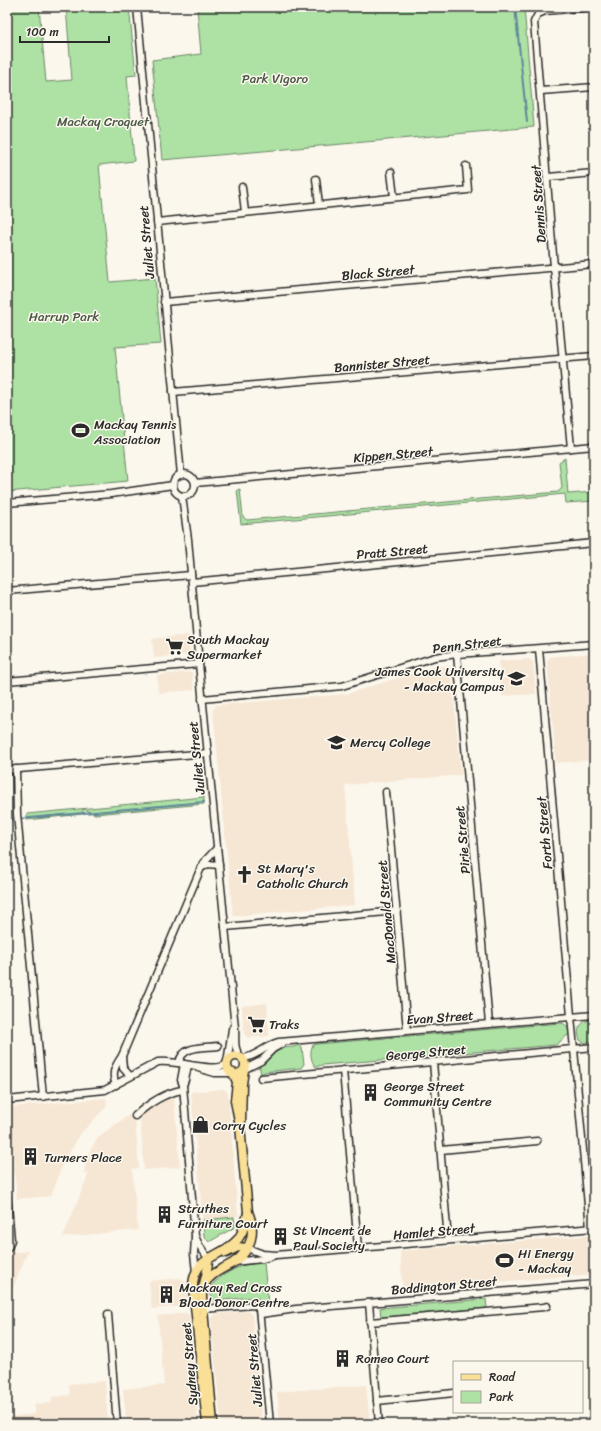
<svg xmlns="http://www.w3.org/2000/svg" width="601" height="1431" font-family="Sriracha,sans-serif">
	<rect width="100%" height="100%" fill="#fbf7ec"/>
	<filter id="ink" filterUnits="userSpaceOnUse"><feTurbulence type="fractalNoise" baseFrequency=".025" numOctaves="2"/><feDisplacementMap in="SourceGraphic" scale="8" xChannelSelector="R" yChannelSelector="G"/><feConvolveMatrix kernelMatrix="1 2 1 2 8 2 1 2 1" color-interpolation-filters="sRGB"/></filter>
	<g filter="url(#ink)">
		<g fill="#f6e6d4">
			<polygon points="188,635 190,654 154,658 152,639"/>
			<polygon points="594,653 594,760 556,763 547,661 550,657"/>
			<polygon points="529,659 533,662 536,694 502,696 499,661"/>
			<polygon points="447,666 451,669 461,775 345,785 355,905 233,916 213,709 217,705 347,694 433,667"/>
			<polygon points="192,672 194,690 158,693 157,675"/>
			<polygon points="267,1003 269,1036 248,1038 244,1034 242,1006"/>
			<polygon points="224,1089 228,1093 238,1216 235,1217 235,1227 209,1242 204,1236 191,1092"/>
			<polygon points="106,1098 107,1106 81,1133 63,1163 51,1196 17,1199 9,1112 12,1107"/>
			<polygon points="174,1098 180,1167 144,1170 140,1116 167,1099"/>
			<polygon points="129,1115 135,1120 139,1168 132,1169 138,1230 63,1237 89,1173 84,1173 87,1156 98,1137"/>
			<polygon points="594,1235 594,1274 403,1290 400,1251"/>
			<polygon points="28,1251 7,1302 7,1253"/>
			<polygon points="180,1278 185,1281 187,1303 185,1306 152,1309 149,1281"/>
			<polygon points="248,1311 252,1315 262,1424 221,1424 211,1318 215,1314"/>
			<polygon points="187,1313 189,1315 198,1424 127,1424 123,1389 164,1385 158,1316"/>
			<polygon points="105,1381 108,1424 7,1424 7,1417 35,1414 35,1404 52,1403 52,1397 70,1395 69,1384"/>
			<polygon points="366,1385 370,1424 280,1424 277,1392"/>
		</g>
		<g fill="#ade2a4" stroke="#6c8668">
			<polygon points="7,7 39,7 46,82 72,80 66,7 129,7 136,75 127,76 134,161 99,165 110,282 155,278 161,344 115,347 128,481 7,492"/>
			<polygon points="197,7 524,7 534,127 162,160 152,60 201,54"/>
			<polygon points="565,458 568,494 594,492 594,501 566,503 565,494 241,524 237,490 240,489 243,517 247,520 558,492 562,488 559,462"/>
			<polygon points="204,797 204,804 95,814 83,809 83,814 27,820 27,814"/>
			<path d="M589 1020 594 1021 592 1041 584 1043 580 1040C576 1030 579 1023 589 1020Z"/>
			<path d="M561 1023C567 1024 568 1028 569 1034L556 1045 322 1065 316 1067C311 1063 309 1051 313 1045L316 1044Z"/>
			<path d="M298 1045 302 1048 304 1064 301 1068 264 1072 261 1074 259 1065C267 1060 271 1052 280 1049 286 1046 293 1049 298 1045Z"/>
			<polygon points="234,1217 235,1227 209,1242 204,1236 203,1220"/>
			<path d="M264 1263 268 1304C262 1303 259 1297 253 1297L214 1301C213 1297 209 1294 210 1290 211 1280 238 1266 248 1264 253 1263 258 1263 264 1263Z"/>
			<polygon points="486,1299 487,1308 381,1317 380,1308"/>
		</g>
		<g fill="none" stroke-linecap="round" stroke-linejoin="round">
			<g stroke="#5e8798" stroke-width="2">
				<polyline points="515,7 527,122"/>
				<polyline points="7,820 204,802"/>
			</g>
			<defs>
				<g id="minor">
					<polyline points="137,7 181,475"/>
					<polyline points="541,91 594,87"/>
					<polyline points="391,172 394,197"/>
					<polyline points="548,177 594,173"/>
					<polyline points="316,179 319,205"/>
					<polyline points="242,187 245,212"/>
					<polyline points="157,222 468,190 466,166"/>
					<polyline points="164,302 594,264"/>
					<polyline points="173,392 594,356"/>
					<polyline points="571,448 554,267 534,22 538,14 545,11 594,7"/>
					<circle cx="184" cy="485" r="11"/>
					<polyline points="195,483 594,446"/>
					<path d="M182 496 188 539 199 664 235 1028C236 1039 233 1048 240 1056"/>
					<polyline points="7,503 111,494 173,485"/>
					<polyline points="192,582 594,543"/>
					<polyline points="7,591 191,575"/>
					<polyline points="539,649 571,1016"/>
					<polyline points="457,654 489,1024"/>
					<polyline points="7,681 199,664"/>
					<polyline points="202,699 342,686 435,657 457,654 594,644"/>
					<polyline points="16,769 17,814 43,1097"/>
					<polyline points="7,770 208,753"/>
					<polyline points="386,792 407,1030"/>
					<polyline points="201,868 208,864 219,865"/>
					<polyline points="225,927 397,911"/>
					<polyline points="571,1016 590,1228"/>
					<polyline points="122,1056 123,1068 130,1076"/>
					<path d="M242 1058C255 1058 266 1045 279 1042L594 1015"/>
					<polyline points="433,1062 448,1240"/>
					<path d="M179 1063C182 1045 203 1048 218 1046"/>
					<polyline points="227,1063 232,1029"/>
					<polyline points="184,1064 181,1080 183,1085 195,1236 199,1245 208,1258"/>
					<polyline points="198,1068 215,1073 232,1073"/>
					<polyline points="245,1069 261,1061 273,1049 282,1044"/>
					<polyline points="343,1070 358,1248"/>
					<polyline points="261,1078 594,1047"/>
					<path d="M116 1085C111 1073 115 1066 122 1056L203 863 217 848"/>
					<polyline points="183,1085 185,1080 188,1065"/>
					<path d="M7 1100 105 1090 158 1062C176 1059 214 1074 227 1064"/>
					<path d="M135 1116C148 1104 165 1093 182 1090"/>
					<polyline points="441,1150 537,1141"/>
					<polyline points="7,1195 11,1240 9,1246 7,1249"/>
					<polyline points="195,1237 194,1254 196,1272"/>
					<polyline points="247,1248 263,1254 276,1255 594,1228"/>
					<polyline points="234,1262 262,1259 273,1256"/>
					<polyline points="369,1303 379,1424"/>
					<polyline points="203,1309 253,1305 256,1306 259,1309 270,1424"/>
					<polyline points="259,1309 283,1308"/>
					<polyline points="108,1314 117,1424"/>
					<polyline points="261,1314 296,1309 594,1284"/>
					<polyline points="370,1322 544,1307 547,1306"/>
					<polyline points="377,1401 454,1393"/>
				</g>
				<g id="major">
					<circle cx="236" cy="1065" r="9"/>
					<polyline points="241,1122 242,1084 244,1070"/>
					<polyline points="226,1253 238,1247 247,1248"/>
					<path d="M208 1258C209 1274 202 1283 202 1297L213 1424"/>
					<path d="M204 1285C210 1274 222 1269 233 1263 252 1251 256 1231 248 1212L240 1126 235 1101 237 1082 233 1073"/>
					<path d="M207 1424 193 1286C194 1255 222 1258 238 1239 244 1231 246 1222 248 1213"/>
				</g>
			</defs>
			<use href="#minor" stroke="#2b2b2b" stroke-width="9"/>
			<use href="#major" stroke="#2b2b2b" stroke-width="11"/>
			<use href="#minor" stroke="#fbf7ec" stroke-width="6"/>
			<use href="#major" stroke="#fadf96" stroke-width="8"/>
		</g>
	</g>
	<defs>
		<symbol id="stadium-bare" viewBox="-9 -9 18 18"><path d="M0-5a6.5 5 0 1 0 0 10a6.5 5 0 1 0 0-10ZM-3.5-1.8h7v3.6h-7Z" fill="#2b2b2b" stroke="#fbf7ec" stroke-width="2.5" paint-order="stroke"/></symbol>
		<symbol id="supermarket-bare" viewBox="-9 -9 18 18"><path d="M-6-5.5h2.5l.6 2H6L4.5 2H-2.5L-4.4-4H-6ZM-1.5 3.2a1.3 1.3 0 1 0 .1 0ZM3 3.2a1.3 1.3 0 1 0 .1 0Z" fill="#2b2b2b" stroke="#fbf7ec" stroke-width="2.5" paint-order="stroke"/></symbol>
		<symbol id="university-bare" viewBox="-9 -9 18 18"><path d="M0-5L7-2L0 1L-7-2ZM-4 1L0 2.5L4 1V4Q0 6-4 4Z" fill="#2b2b2b" stroke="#fbf7ec" stroke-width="2.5" paint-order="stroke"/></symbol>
		<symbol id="school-bare" viewBox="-9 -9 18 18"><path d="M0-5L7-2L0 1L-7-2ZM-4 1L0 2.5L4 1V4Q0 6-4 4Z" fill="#2b2b2b" stroke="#fbf7ec" stroke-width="2.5" paint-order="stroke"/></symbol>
		<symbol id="church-bare" viewBox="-9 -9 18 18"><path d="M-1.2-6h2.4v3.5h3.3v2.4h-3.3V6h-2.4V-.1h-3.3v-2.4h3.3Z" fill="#2b2b2b" stroke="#fbf7ec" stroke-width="2.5" paint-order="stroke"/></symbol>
		<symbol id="building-bare" viewBox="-9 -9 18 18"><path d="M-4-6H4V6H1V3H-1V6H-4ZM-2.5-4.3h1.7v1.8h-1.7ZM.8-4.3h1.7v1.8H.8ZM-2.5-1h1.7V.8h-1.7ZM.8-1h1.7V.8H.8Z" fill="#2b2b2b" stroke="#fbf7ec" stroke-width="2.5" paint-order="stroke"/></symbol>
		<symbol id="shop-bare" viewBox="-9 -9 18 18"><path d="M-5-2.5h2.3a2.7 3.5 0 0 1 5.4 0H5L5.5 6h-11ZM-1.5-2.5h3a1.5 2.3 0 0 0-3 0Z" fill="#2b2b2b" stroke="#fbf7ec" stroke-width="2.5" paint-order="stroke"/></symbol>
	</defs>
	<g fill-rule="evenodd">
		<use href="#stadium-bare" x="68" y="418" width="25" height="25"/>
		<use href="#supermarket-bare" x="162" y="634" width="25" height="25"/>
		<use href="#university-bare" x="504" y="666" width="25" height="25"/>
		<use href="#school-bare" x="324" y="730" width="25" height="25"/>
		<use href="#church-bare" x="232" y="862" width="25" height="25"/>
		<use href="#supermarket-bare" x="244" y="1012" width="25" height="25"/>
		<use href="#building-bare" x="358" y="1080" width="25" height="25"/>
		<use href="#shop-bare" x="188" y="1112" width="25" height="25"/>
		<use href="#building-bare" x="18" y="1144" width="25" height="25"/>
		<use href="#building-bare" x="152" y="1202" width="25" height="25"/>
		<use href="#building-bare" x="268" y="1224" width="25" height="25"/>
		<use href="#stadium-bare" x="492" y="1248" width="25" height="25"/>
		<use href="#building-bare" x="154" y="1282" width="25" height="25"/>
		<use href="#building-bare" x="330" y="1346" width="25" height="25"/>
	</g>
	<g text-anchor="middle" stroke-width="3" stroke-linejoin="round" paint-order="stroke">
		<g font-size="13" fill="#4c5949" stroke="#fbf7ec">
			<text x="275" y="83">Park Vigoro</text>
			<text x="103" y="126">Mackay Croquet</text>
			<text x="64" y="321">Harrup Park</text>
		</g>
		<g font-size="13" fill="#2b2b2b" stroke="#fbf7ec">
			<text transform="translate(538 204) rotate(-94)" y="5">Dennis Street</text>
			<text transform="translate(146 242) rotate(-95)" y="5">Juliet Street</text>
			<text transform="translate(378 272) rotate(-5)" y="5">Black Street</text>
			<text transform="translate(382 363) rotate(-5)" y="5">Bannister Street</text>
			<text transform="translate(393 454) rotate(-5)" y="5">Kippen Street</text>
			<text transform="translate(392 551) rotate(-5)" y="5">Pratt Street</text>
			<text transform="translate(467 644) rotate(-7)" y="5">Penn Street</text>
			<text transform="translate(196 758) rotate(-96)" y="5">Juliet Street</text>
			<text transform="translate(544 833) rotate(-95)" y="5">Forth Street</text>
			<text transform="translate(462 840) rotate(-95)" y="5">Pirie Street</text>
			<text transform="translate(386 912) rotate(-95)" y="5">MacDonald Street</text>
			<text transform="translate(440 1017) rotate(-4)" y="5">Evan Street</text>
			<text transform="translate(426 1052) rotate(-5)" y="5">George Street</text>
			<text transform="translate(434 1231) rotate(-5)" y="5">Hamlet Street</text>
			<text transform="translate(444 1285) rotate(-5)" y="5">Boddington Street</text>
			<text transform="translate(189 1364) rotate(-95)" y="5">Sydney Street</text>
			<text transform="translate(254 1370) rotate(-95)" y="5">Juliet Street</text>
		</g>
		<g font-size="13" fill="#2b2b2b" stroke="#fbf7ec" text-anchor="start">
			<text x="94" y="429">Mackay Tennis<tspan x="94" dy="15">Association</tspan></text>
			<text x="187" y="644">South Mackay<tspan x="187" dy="15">Supermarket</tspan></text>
			<text x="504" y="676" text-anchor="end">James Cook University<tspan x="504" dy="15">- Mackay Campus</tspan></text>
			<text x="350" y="747">Mercy College</text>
			<text x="257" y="873">St Mary's<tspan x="257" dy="15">Catholic Church</tspan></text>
			<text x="269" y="1029">Traks</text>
			<text x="384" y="1091">George Street<tspan x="384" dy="15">Community Centre</tspan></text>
			<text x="213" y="1130">Corry Cycles</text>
			<text x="44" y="1162">Turners Place</text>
			<text x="178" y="1213">Struthes<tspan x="178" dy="15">Furniture Court</tspan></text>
			<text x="293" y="1235">St Vincent de<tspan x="293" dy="15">Paul Society</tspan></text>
			<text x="518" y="1258">Hi Energy<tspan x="518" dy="15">- Mackay</tspan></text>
			<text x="179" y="1292">Mackay Red Cross<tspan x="179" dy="15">Blood Donor Centre</tspan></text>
			<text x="356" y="1363">Romeo Court</text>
		</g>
	</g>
	<rect width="601" height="1431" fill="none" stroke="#fbf7ec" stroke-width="24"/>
	<rect x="12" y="12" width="577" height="1407" fill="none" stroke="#2b2b2b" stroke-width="1.5" filter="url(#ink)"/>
	<rect x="453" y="1361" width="130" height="52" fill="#fbf7ec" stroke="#a8a59f"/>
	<rect x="461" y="1374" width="20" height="6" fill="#fadf96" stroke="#a8a59f"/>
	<text x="489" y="1381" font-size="12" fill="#2b2b2b">Road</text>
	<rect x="461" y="1391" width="20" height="12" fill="#ade2a4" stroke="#a8a59f"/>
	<text x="489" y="1401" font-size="12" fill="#2b2b2b">Park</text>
	<path d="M20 36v6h89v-6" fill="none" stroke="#2b2b2b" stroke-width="2"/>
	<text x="26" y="36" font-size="12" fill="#2b2b2b" stroke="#fbf7ec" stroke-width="3" paint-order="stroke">100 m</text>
</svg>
